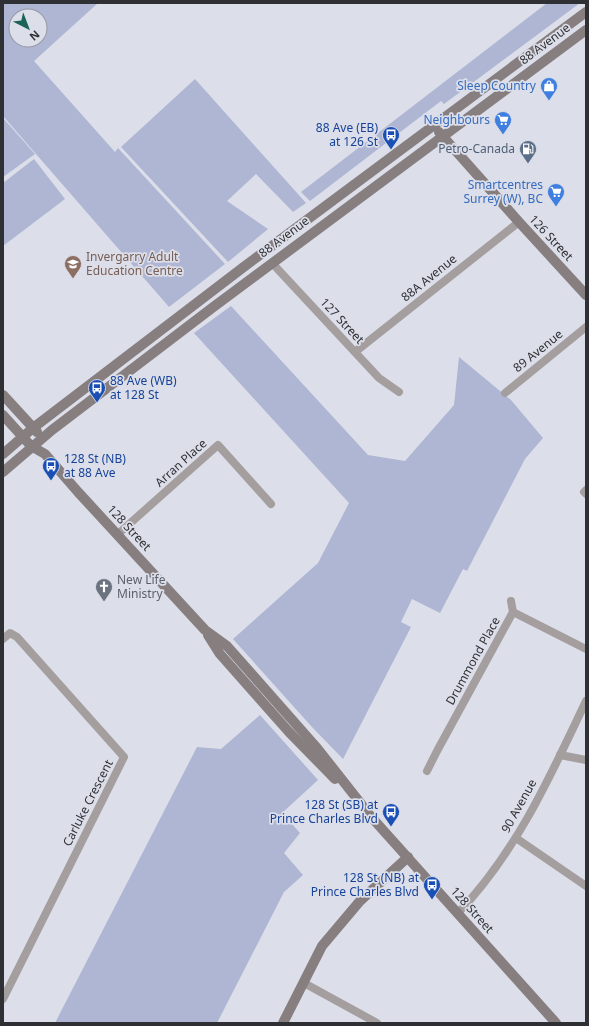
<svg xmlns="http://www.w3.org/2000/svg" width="589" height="1026" font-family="'Noto Sans',sans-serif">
	<rect width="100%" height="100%" fill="#dcdee9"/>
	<g fill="#afb6d4" fill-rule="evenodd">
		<path d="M3 3H98L34 61 115 152 118 148 225 264 169 307 3 116ZM16 16H40V40H16Z"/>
		<polygon points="547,3 580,3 444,104 441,101 310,201 301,192"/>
		<polygon points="195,79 306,203 293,212 256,174 227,201 268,229 228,262 121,147"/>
		<polygon points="3,118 35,154 3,177"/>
		<polygon points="34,159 65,199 3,246 3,183"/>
		<polygon points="231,306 368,455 405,461 454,405 459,357 511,400 543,438 525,459 467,571 463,569 440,613 412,599 401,622 411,627 343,759 312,727 233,639 318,563 349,503 194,333"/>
		<polygon points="260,715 318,780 282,813 300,833 284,853 303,875 284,892 217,1023 55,1023 197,747 221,749"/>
	</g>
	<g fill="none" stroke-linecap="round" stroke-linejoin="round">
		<g stroke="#a49e9e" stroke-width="8">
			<polyline points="272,263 379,378 399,392"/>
			<polyline points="355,352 519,222"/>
			<polyline points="505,393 586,327"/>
			<polyline points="586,490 584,492 586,494"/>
			<polyline points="118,534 218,445 271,504"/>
			<polyline points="511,601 513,612"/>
			<polyline points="3,639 10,633 17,637 124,757 3,999"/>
			<polyline points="560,755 586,760"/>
			<polyline points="427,771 437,751 513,612 586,649"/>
			<polyline points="516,838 586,886"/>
			<path d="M458 913C516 853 551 775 586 701"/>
			<polyline points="304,983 377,1023"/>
		</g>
		<g stroke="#877f7f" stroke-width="10">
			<polyline points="439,132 519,222 586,295"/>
			<polyline points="3,395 37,432"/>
			<polyline points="3,415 31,446 45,454 78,492 205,630 227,646 317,748 369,814"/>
			<polyline points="3,454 33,428 245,266 586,12"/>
			<polyline points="3,472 52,430 212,308 586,30"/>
			<polyline points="208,635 220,654 289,732 335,779"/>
			<polyline points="365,810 556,1023"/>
			<polyline points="283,1023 322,946 360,901 408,857"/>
		</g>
	</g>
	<defs>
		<symbol id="shop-pin" viewBox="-11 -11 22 30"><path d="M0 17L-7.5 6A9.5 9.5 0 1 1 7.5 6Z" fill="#3f7fe0" stroke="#dcdee9"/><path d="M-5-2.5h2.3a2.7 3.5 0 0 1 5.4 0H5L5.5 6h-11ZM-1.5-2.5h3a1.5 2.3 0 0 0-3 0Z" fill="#fff"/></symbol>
		<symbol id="supermarket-pin" viewBox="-11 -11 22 30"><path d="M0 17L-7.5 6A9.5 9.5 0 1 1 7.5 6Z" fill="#3f7fe0" stroke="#dcdee9"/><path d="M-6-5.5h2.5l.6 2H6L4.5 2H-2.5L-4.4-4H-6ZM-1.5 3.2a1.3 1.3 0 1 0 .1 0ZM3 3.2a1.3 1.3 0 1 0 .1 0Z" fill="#fff"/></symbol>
		<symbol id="bus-pin" viewBox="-11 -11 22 30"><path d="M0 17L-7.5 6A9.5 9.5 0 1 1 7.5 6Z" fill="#1a4fb4" stroke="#dcdee9"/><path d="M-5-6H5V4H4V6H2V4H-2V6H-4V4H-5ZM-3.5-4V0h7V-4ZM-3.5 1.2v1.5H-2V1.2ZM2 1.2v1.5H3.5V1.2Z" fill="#fff"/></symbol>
		<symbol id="fuel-pin" viewBox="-11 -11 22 30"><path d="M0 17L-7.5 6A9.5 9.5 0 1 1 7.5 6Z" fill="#5c6f8a" stroke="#dcdee9"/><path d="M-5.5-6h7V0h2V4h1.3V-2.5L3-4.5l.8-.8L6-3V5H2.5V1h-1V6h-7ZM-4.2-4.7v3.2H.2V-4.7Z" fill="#fff"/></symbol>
		<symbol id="school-pin" viewBox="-11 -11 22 30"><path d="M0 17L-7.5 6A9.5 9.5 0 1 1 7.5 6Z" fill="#8d6e63" stroke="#dcdee9"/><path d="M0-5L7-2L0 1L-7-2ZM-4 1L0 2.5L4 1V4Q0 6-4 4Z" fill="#fff"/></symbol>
		<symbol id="church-pin" viewBox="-11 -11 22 30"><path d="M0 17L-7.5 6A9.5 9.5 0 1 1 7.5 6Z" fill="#6b7280" stroke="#dcdee9"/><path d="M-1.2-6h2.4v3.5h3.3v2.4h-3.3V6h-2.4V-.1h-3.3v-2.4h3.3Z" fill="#fff"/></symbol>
	</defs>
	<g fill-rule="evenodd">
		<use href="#shop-pin" x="539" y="76" width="20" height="27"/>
		<use href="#supermarket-pin" x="493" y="110" width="20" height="27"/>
		<use href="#bus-pin" x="381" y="125" width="20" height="27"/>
		<use href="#fuel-pin" x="518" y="139" width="20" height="27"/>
		<use href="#supermarket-pin" x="546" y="182" width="20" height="27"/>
		<use href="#school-pin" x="63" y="254" width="20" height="27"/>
		<use href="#bus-pin" x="87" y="378" width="20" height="27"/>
		<use href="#bus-pin" x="41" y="456" width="20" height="27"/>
		<use href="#church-pin" x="94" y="577" width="20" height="27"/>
		<use href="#bus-pin" x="381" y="802" width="20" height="27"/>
		<use href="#bus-pin" x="422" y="875" width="20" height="27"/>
	</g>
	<g text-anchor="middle" stroke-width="3.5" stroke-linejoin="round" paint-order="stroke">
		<g font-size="12" fill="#2f3034" stroke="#dcdee9">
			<text transform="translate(545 44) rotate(-37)" y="4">88 Avenue</text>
			<text transform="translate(284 237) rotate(-37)" y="4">88 Avenue</text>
			<text transform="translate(551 238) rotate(47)" y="4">126 Street</text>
			<text transform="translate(429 278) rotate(-39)" y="4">88A Avenue</text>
			<text transform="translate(342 321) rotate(47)" y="4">127 Street</text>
			<text transform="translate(538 351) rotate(-39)" y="4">89 Avenue</text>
			<text transform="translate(181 463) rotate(-42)" y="4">Arran Place</text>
			<text transform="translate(129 528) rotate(47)" y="4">128 Street</text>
			<text transform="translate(473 661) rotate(-61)" y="4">Drummond Place</text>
			<text transform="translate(88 803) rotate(-63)" y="4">Carluke Crescent</text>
			<text transform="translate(519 806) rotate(-61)" y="4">90 Avenue</text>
			<text transform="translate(472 910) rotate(48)" y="4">128 Street</text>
		</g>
		<g font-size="12" fill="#366cbe" stroke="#dcdee9" text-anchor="end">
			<text x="536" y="90">Sleep Country</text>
			<text x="490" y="124">Neighbours</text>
			<text x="543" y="189">Smartcentres<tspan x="543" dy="14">Surrey (W), BC</tspan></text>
		</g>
		<g font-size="12" fill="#164399" stroke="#dcdee9" text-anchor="end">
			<text x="378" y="132">88 Ave (EB)<tspan x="378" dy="14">at 126 St</tspan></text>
			<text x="110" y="385" text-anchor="start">88 Ave (WB)<tspan x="110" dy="14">at 128 St</tspan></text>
			<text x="64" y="463" text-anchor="start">128 St (NB)<tspan x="64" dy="14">at 88 Ave</tspan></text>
			<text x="378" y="809">128 St (SB) at<tspan x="378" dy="14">Prince Charles Blvd</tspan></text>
			<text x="419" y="882">128 St (NB) at<tspan x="419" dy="14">Prince Charles Blvd</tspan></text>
		</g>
		<g font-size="12" fill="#4e5e75" stroke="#dcdee9" text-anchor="end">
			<text x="515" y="153">Petro-Canada</text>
		</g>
		<g font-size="12" fill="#785e54" stroke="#dcdee9" text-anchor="start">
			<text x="86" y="261">Invergarry Adult<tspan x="86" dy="14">Education Centre</tspan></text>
		</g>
		<g font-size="12" fill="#5b616d" stroke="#dcdee9" text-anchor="start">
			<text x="117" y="584">New Life<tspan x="117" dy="14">Ministry</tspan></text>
		</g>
	</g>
	<rect width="589" height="1026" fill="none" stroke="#2f3034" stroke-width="8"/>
	<g transform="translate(28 28) rotate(138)"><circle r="19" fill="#dcdee9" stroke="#9798a1"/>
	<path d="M0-3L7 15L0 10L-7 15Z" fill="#1b6357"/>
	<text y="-6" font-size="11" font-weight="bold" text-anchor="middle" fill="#2f3034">N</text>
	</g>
</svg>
